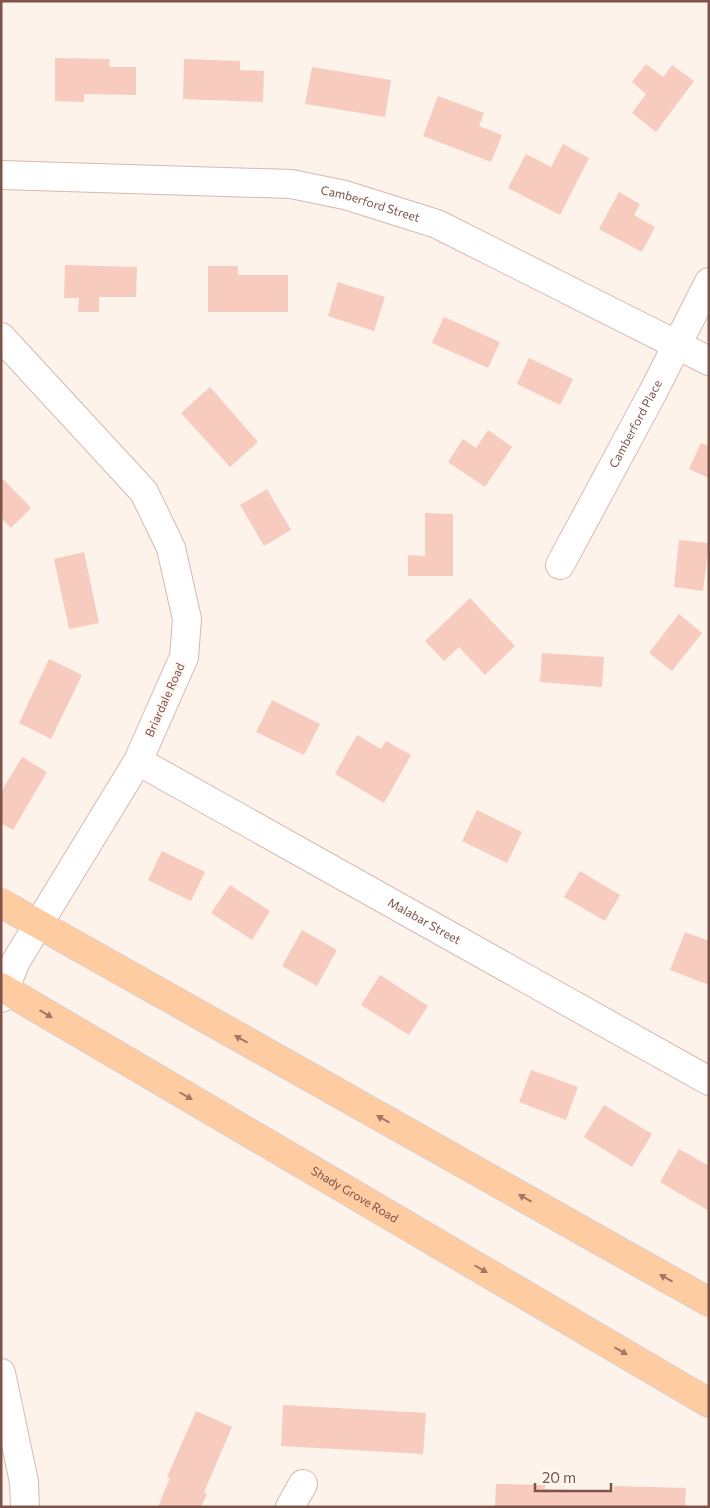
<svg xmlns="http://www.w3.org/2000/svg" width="710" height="1508" font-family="Commissioner,sans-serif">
	<rect width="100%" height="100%" fill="#fef3ea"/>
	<g fill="#f7cbbe">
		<polygon points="55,58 110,59 109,67 136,67 136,95 84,94 84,102 55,101"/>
		<polygon points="184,59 240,61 240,70 264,71 263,102 183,99"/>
		<polygon points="646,64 663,77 672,65 694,81 656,132 632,113 646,94 632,82"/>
		<polygon points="312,67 391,80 385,117 305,104"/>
		<polygon points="438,96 484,113 479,126 502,135 491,162 423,136"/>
		<polygon points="563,144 589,158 560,215 508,188 526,154 551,167"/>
		<polygon points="619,192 640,204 634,215 655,227 642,252 599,229"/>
		<polygon points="65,265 137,267 136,297 99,297 99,312 78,312 79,298 64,298"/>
		<polygon points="208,266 238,266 238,275 288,275 288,312 208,312"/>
		<polygon points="338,282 385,297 374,331 328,316"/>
		<polygon points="444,317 500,342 488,368 432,343"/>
		<polygon points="529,358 573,379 560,405 517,384"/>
		<polygon points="210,387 258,442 230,467 181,413"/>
		<polygon points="488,430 512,447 485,487 448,462 463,439 476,448"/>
		<polygon points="701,443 709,446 709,478 689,469"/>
		<polygon points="1,477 31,508 11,528 1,518"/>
		<polygon points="267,489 291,530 264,546 240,505"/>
		<polygon points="425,513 453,514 453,576 408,576 408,555 425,556"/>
		<polygon points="679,540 709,543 703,591 674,587"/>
		<polygon points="84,552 99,623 69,629 54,559"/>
		<polygon points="470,598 515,646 485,675 459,647 444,661 425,641"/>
		<polygon points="679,614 702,633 672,671 649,653"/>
		<polygon points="542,653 604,657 602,687 540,682"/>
		<polygon points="49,659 82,675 51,739 19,723"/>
		<polygon points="272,700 320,724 304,755 256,732"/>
		<polygon points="357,735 381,749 386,741 411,755 384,803 335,774"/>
		<polygon points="22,757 47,772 13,830 1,823 1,792"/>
		<polygon points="477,810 522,832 507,863 462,841"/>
		<polygon points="162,851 205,872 191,901 148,880"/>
		<polygon points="580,871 620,895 605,921 564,897"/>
		<polygon points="230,885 270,911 252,940 211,913"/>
		<polygon points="302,930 337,950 317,986 282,966"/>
		<polygon points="685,932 709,941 709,985 670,970"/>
		<polygon points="380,975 428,1006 409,1035 361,1005"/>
		<polygon points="531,1070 578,1087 566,1120 519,1102"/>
		<polygon points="604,1105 652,1134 632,1167 584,1137"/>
		<polygon points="679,1149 709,1166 709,1211 660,1182"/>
		<polygon points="283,1405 426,1413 423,1454 281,1446"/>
		<polygon points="196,1411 232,1427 204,1492 207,1494 201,1507 158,1507 170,1478 167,1477"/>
		<polygon points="496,1484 545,1485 545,1489 568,1490 614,1491 614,1486 686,1488 685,1507 495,1507"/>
	</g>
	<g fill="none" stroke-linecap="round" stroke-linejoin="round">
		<defs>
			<g id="minor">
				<path id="s1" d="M1 175 291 184 345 195 437 224 709 361"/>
				<polyline points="1,337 144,492 171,548 187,619 184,657 138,761 16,961 1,998"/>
				<path id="s2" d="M560 565 652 394 709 282"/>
				<path id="s3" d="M138 761 709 1081"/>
				<polyline points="1,1373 24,1482 25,1507"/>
				<polyline points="290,1507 303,1484"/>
			</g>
			<g id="primary">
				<polyline points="1,903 709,1302"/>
				<path id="s4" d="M1 987 709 1403"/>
			</g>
		</defs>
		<use href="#minor" stroke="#d5b9b0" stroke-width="30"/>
		<use href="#primary" stroke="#dbcfcc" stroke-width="30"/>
		<use href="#minor" stroke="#fff" stroke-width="28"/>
		<use href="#primary" stroke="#ffcba0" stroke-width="28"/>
	</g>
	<defs><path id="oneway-solid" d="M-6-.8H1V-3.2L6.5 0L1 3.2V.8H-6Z" transform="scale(1.25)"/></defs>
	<g fill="#a47663">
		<use href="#oneway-solid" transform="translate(46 1014) rotate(31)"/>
		<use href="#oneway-solid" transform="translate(241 1039) rotate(-151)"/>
		<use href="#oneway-solid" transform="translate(186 1096) rotate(30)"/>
		<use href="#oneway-solid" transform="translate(383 1119) rotate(-151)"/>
		<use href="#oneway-solid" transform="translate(525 1198) rotate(-151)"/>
		<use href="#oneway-solid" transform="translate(481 1269) rotate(30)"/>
		<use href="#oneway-solid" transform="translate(666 1278) rotate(-151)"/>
		<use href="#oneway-solid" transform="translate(621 1351) rotate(30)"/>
	</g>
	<g text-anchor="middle" stroke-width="5" stroke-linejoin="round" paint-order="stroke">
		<g font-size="12" fill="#7d5249" stroke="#fff8f2">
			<text dy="4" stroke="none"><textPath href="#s1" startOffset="372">Camberford Street</textPath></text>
			<text dy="4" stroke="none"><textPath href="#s2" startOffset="160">Camberford Place</textPath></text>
			<text transform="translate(165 700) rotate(-66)" y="4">Briardale Road</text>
			<text dy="4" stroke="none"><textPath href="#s3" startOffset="328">Malabar Street</textPath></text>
			<text dy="4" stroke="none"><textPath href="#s4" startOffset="410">Shady Grove Road</textPath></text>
		</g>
	</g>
	<rect width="710" height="1508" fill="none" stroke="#7d5249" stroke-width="5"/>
	<path d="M535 1483v8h76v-8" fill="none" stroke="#7d5249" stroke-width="2.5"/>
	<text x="542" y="1483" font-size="15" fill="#7d5249" stroke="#fff8f2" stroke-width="4" paint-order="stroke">20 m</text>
</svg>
